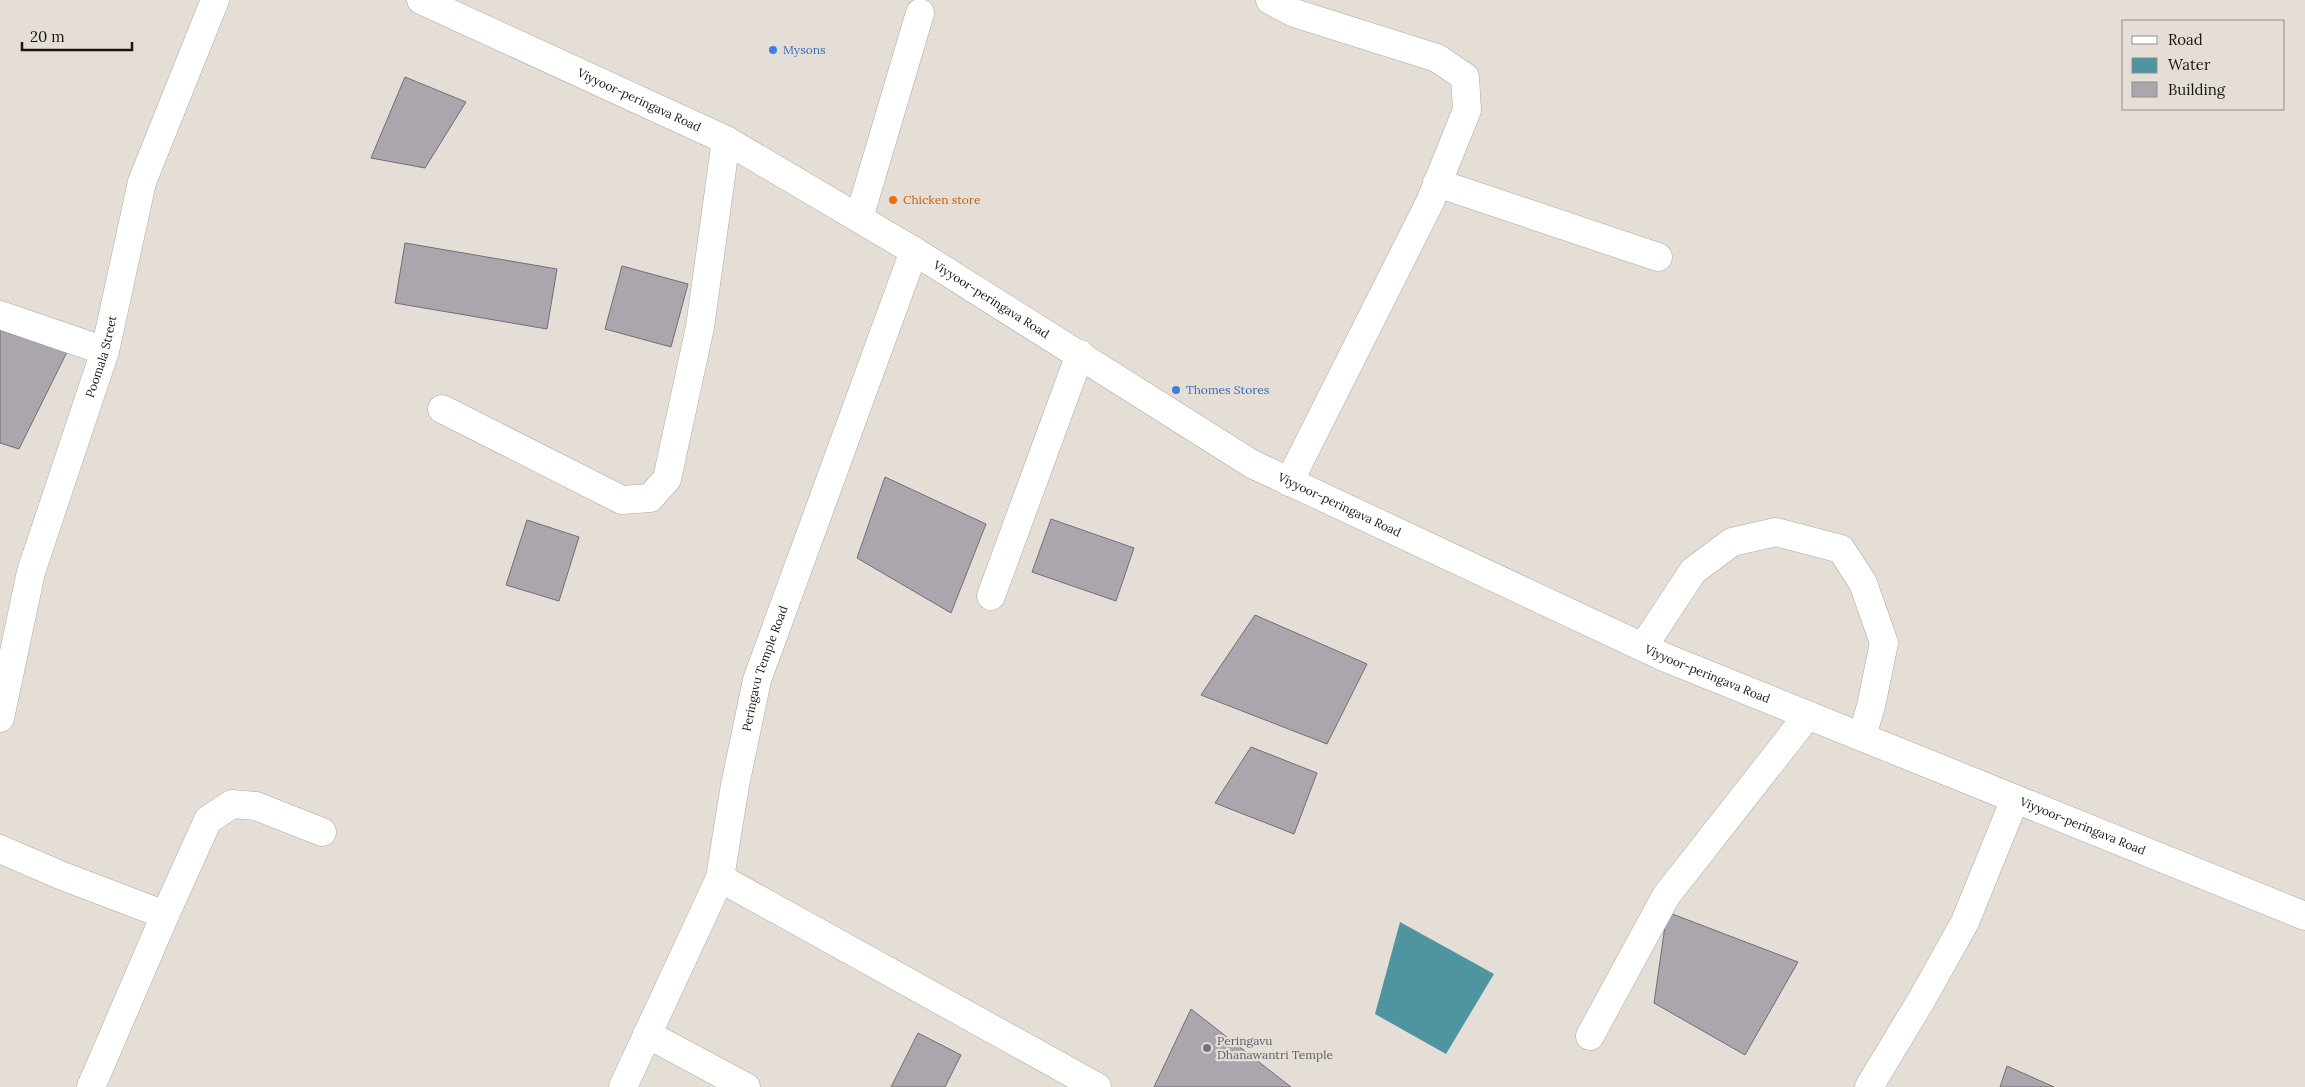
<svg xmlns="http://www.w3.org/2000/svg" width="2305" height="1087" font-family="Lora,serif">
	<rect width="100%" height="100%" fill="#e4ded6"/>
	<polygon fill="#4f959f" points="1400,922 1494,974 1446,1054 1375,1014"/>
	<g fill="#aba5ad" stroke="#736e75">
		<polygon points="405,77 466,102 425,168 371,158"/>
		<polygon points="405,243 557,269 547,329 395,303"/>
		<polygon points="622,266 688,284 671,347 605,329"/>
		<polygon points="0,330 67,352 19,449 0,443"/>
		<polygon points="885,477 986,524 951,613 857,558"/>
		<polygon points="1051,519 1134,548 1116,601 1032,572"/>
		<polygon points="527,520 579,537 559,601 506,585"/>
		<polygon points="1255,615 1367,664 1327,744 1201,695"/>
		<polygon points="1251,747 1317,773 1294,834 1215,803"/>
		<polygon points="1667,912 1798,962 1745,1055 1654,1003"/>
		<polygon points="1191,1009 1291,1087 1154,1087"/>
		<polygon points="918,1033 961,1055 945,1087 891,1087"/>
		<polygon points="2007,1066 2054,1087 2000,1087"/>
	</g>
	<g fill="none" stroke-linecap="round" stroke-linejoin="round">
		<defs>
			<g id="minor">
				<polyline points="1270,0 1294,13 1437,58 1465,77 1467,110 1430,202 1289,482"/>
				<polyline points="1437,183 1658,257"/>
				<polyline points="859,218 920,13"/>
				<polyline points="0,315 105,351"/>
				<polyline points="442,409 622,500 650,498 667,479 700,327 726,140"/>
				<polyline points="991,596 1080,354"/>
				<polyline points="1643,647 1693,571 1732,542 1776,532 1841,549 1863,583 1884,643 1871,706 1862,736"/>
				<path id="s1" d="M0 718 31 572 105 351 142 182 215 0"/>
				<polyline points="0,849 60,875 165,915 91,1087"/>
				<polyline points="720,878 1097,1087"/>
				<polyline points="165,915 208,820 232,804 256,806 322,832"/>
				<polyline points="647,1034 746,1087"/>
				<polyline points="1590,1036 1666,896 1808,715"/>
				<path id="s2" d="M623 1087 720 878 735 785 757 680 914 251"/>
				<polyline points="1869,1087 1922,999 1965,922 2015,799"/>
			</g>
			<g id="tertiary">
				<path id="s3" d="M421 0 726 140 914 251 1252 464 1664 657 2305 916"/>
			</g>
		</defs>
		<use href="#minor" stroke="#aea9a1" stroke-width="29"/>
		<use href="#tertiary" stroke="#aea9a1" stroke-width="29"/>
		<use href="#minor" stroke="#fff" stroke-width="28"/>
		<use href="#tertiary" stroke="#fff" stroke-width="28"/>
	</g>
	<g fill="#3f7fe0" stroke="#e4ded6" stroke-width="2">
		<circle cx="773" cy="50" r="5"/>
		<circle cx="1176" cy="390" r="5"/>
	</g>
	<circle fill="#e8710a" stroke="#e4ded6" stroke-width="2" cx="893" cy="200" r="5"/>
	<circle fill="#6b7280" stroke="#e4ded6" stroke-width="2" cx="1207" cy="1048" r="5"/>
	<g text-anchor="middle" stroke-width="4.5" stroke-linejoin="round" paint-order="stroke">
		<g font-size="12" fill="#366cbe" stroke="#e4ded6" text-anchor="start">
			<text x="783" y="54">Mysons</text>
			<text x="1186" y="394">Thomes Stores</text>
		</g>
		<g font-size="12" fill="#181613" stroke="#e4ded6">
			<text dy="4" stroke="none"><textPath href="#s3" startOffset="240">Viyyoor-peringava Road</textPath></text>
			<text dy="4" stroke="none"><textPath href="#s3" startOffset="645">Viyyoor-peringava Road</textPath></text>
			<text dy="4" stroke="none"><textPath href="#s1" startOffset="376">Poomala Street</textPath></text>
			<text dy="4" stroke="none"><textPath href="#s3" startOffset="1050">Viyyoor-peringava Road</textPath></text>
			<text dy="4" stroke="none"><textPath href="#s2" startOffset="445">Peringavu Temple Road</textPath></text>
			<text dy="4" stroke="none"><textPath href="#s3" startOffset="1455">Viyyoor-peringava Road</textPath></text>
			<text dy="4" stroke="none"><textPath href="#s3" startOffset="1860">Viyyoor-peringava Road</textPath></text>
		</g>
		<g font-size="12" fill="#c56008" stroke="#e4ded6" text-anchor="start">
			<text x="903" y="204">Chicken store</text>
		</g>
		<g font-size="12" fill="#5b616d" stroke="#e4ded6" text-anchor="start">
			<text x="1217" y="1045">Peringavu<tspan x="1217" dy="14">Dhanawantri Temple</tspan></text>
		</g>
	</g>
	<rect x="2122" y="20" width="162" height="90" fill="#e4ded6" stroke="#928e88"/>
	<rect x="2132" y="36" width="25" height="8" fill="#ffffff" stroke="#928e88"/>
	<text x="2168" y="45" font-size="15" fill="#181613">Road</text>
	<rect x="2132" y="58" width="25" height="15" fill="#4f959f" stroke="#928e88"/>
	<text x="2168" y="70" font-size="15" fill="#181613">Water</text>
	<rect x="2132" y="82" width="25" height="15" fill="#aba5ad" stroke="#928e88"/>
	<text x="2168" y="95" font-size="15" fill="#181613">Building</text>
	<path d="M22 42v8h110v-8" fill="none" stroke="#181613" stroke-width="2.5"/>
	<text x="30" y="42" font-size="15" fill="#181613" stroke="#e4ded6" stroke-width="4" paint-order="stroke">20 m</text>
</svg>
